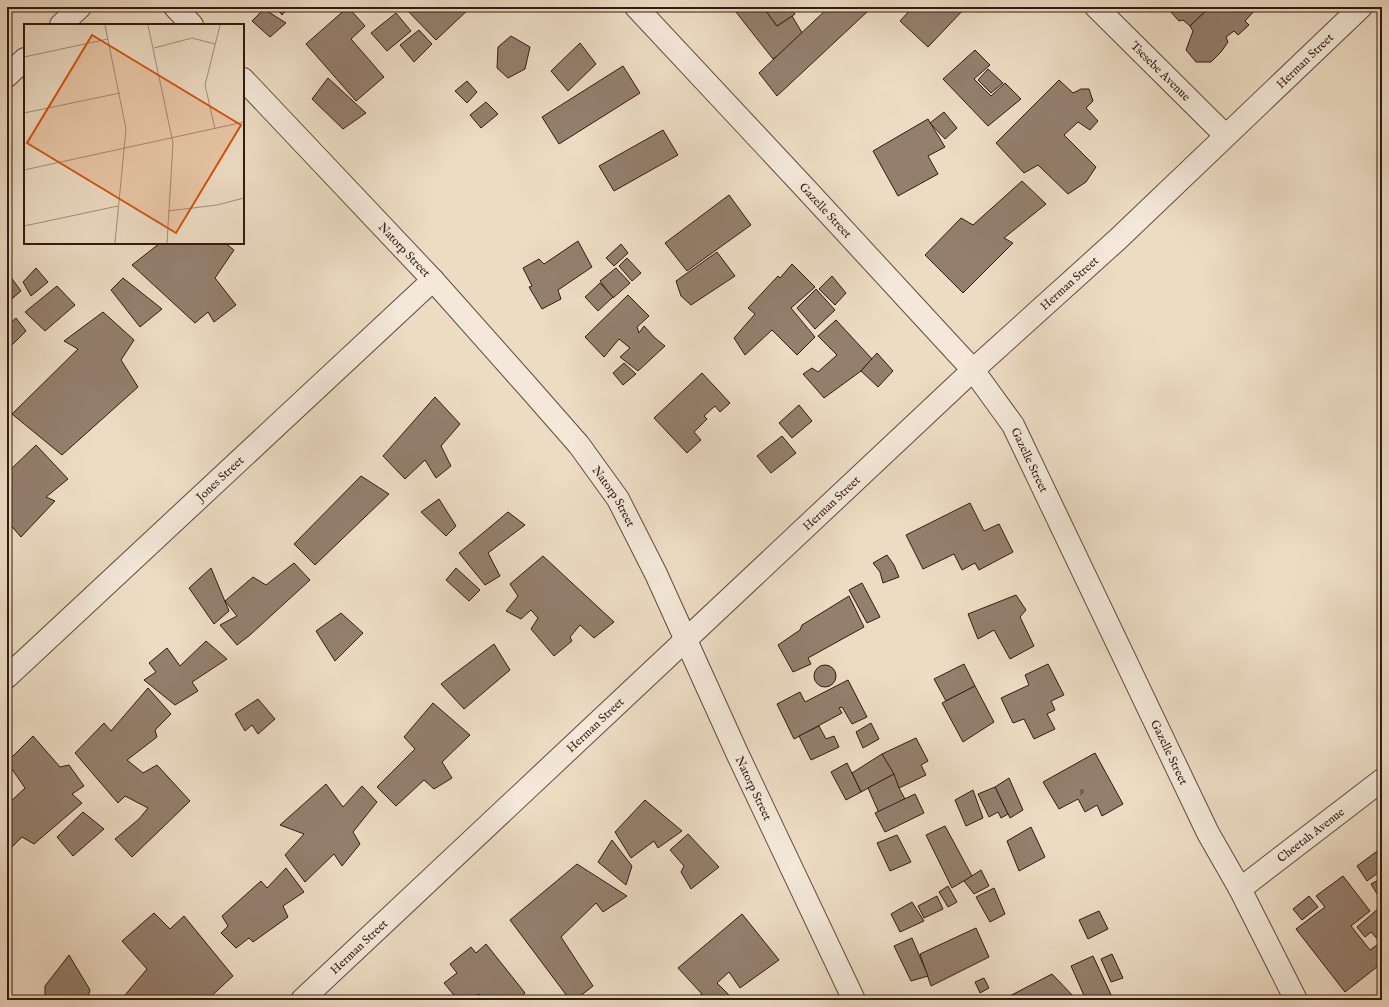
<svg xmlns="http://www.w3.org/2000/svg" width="1389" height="1007" font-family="'IM FELL English',serif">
	<rect width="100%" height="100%" fill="#eddcc4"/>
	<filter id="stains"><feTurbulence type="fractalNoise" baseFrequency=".005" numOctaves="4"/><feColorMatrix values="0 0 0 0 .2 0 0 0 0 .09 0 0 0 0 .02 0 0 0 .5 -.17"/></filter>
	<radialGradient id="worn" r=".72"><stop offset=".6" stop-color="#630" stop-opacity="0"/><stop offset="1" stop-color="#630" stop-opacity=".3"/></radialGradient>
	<g fill="#947f6e" stroke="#331a10">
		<polygon points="276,7 289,7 282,15"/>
		<polygon points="348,7 365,26 351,39 384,77 356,101 306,44"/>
		<polygon points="404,7 471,7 436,40"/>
		<polygon points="732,7 763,7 777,26 792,16 804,36 773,59"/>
		<polygon points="763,7 790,7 795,14 777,26"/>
		<polygon points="829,7 865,7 868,11 777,96 759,73"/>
		<polygon points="913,7 966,7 928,47 900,21"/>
		<polygon points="1173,7 1210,7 1190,26 1183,20 1179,21 1170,11"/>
		<polygon points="1210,7 1255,7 1256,9 1245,21 1249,25 1238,35 1234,31 1226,37 1228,42 1221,52 1211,62 1196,62 1186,50 1193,31 1190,26"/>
		<polygon points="264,9 286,23 270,37 252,21"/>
		<polygon points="396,13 411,31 387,51 371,33"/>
		<polygon points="419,30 432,44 414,62 400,45"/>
		<polygon points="511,36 530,47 525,69 508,78 497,68 498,47"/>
		<polygon points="580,43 596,64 568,91 551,71"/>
		<polygon points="975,50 990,65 974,79 991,96 1005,83 1021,99 988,126 943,79"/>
		<polygon points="623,66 640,93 559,144 542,117"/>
		<polygon points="988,69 1003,83 991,93 978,80"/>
		<polygon points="328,78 366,113 343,129 312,99"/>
		<polygon points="1059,80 1073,93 1081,89 1089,89 1093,101 1086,108 1098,121 1090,130 1078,122 1064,135 1096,167 1086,182 1068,194 1038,165 1024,173 996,143"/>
		<polygon points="467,81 477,92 467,103 455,91"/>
		<polygon points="486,102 498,114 481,128 470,115"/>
		<polygon points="944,112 957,128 945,139 930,123"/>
		<polygon points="928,119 945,147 928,156 938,174 898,196 873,151"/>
		<polygon points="663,130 678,155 614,191 599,166"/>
		<polygon points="1022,181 1046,204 1004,238 1013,243 963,293 925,255 961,218 973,225"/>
		<polygon points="729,195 751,225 687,271 665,243"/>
		<polygon points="578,241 592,267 558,290 561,299 542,309 529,287 532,286 523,268 539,259 544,264"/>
		<polygon points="160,243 225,243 234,250 215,278 236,305 214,322 208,312 195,323 132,265"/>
		<polygon points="621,244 628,253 614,266 606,258"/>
		<polygon points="717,252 735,276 691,305 681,296 676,281"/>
		<polygon points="627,258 641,273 632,281 619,266"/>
		<polygon points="792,264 815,287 791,308 815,337 797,355 772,330 745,355 734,338 755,314 748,308 778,276 780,278"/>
		<polygon points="36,268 48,282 31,296 23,282"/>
		<polygon points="616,268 630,283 613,298 600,281"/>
		<polygon points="7,272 21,291 7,303"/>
		<polygon points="832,276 846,293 835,305 819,289"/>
		<polygon points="123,278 162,309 140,327 111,290"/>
		<polygon points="600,283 613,297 598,311 585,297"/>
		<polygon points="57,286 75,305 45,331 25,312"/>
		<polygon points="816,289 835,310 815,329 797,308"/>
		<polygon points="628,295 649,316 637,327 639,333 644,326 655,338 665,346 638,371 620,357 630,348 619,339 604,357 585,337"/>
		<polygon points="103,312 134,340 121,360 138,387 62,455 12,414 78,349 64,341"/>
		<polygon points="16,318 26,331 7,350 7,326"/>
		<polygon points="836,320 872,359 861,371 824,398 803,374 812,368 818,372 837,355 818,336"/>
		<polygon points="877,353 893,371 878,387 861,371"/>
		<polygon points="624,363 636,374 623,385 613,373"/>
		<polygon points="702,373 730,403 720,412 715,406 704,416 707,419 694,432 701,440 687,453 654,418"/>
		<polygon points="435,397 460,424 441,446 451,466 436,478 425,460 405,479 383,456"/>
		<polygon points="799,405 812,421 792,438 779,423"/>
		<polygon points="782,436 796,453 771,473 757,456"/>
		<polygon points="36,445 68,479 46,497 55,501 21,537 7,521 7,473"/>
		<polygon points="361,476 389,494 315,565 294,544"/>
		<polygon points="439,499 456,526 446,536 421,512"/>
		<polygon points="970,503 984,531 999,524 1013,552 979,570 975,563 962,570 954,554 923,569 906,535"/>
		<polygon points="508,512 525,525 488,553 500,576 485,585 459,553"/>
		<polygon points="887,555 894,565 899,577 883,583 880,572 873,563"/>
		<polygon points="543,556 614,622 594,638 580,625 570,637 572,641 554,656 531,629 538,618 531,610 521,619 506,611 518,596 510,584"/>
		<polygon points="294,563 310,580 250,635 237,645 220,625 237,616 225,601 253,577 266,585"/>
		<polygon points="211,568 229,611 214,624 189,588"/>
		<polygon points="456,568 480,590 469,601 446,580"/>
		<polygon points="862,583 880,617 867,623 849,590"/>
		<polygon points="1016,595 1026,610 1020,617 1034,646 1010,659 994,630 978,639 968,614"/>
		<polygon points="849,596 864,627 808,658 811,664 793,672 778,645 800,630 802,625"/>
		<polygon points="341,613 363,633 335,661 316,631"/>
		<polygon points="206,641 227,659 192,682 198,691 175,705 144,680 156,672 149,663 167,648 180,666"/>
		<polygon points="494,644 510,670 464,709 441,684"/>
		<polygon points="964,664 975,686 946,701 934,679"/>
		<polygon points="1048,664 1064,695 1051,701 1055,710 1047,714 1055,729 1034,739 1024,719 1013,723 1001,698 1029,685 1025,675"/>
		<circle cx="825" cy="676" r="11"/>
		<polygon points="848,680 867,717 852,724 842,707 839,708 842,713 794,739 777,704 800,692 805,702"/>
		<polygon points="975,686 994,722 963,742 942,703"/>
		<polygon points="148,688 171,714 155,730 157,737 127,760 143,773 157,765 190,801 132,857 115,839 139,819 148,808 125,796 118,803 75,753 104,723 111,731"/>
		<polygon points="258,699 275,719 258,734 252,725 245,731 235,714"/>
		<polygon points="433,703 470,735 442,762 452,778 434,789 424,780 396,806 377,787 415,749 404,737"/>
		<polygon points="871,723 879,739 863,748 856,732"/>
		<polygon points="819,726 826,739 834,736 839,747 811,760 799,736"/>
		<polygon points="33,736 60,767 69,765 84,786 72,794 82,803 34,844 22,837 7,852 7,805 25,788 7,762"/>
		<polygon points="916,738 928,761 921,765 926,775 899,788 882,754"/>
		<polygon points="1095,753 1123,804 1102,816 1097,805 1085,812 1078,799 1059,809 1043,782"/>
		<polygon points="882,754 894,774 861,792 852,773"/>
		<polygon points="847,763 861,792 846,800 831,772"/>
		<polygon points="894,774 899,788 905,799 879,813 868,788"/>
		<polygon points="1009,778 1023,810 1010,818 995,787"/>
		<polygon points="326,784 343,807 362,786 377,802 353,832 360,844 342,866 334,854 305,882 285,855 304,834 280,825"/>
		<polygon points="995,787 1008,814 1001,818 998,812 989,817 978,794"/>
		<polygon points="973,790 983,818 966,826 955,800"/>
		<polygon points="915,794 924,813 885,832 875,813"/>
		<polygon points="645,800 682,831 658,848 654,841 631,858 615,832"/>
		<polygon points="83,812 104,829 73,856 57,837"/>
		<polygon points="945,826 972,876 952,888 926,835"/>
		<polygon points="1031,827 1045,857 1019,871 1007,841"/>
		<polygon points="688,834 719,867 691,889 681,872 684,866 670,850"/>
		<polygon points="897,835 911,862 890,871 877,843"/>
		<polygon points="612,840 632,866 626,885 598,862"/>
		<polygon points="1380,849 1382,852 1382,870 1367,881 1357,866"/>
		<polygon points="577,864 627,896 603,912 596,903 561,937 593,986 575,1000 570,1000 510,920"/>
		<polygon points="286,868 304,892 283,906 288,917 253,942 249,938 236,948 221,933 228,926 222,916 261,881 267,888"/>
		<polygon points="981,870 989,886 974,894 964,881"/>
		<polygon points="1343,876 1370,911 1351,926 1370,950 1378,944 1382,949 1382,963 1345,992 1296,929 1325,907 1316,896"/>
		<polygon points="1380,879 1382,882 1382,895 1379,897 1371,884"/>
		<polygon points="948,886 957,902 948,907 939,892"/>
		<polygon points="994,888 1005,914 990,922 976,897"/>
		<polygon points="937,896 943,909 924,918 918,906"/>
		<polygon points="1309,896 1318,907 1302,920 1293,909"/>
		<polygon points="912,902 924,921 900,932 891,914"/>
		<polygon points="1379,908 1382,911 1382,941 1380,942 1371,932 1365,937 1357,927"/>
		<polygon points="1099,911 1108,929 1088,939 1079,920"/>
		<polygon points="154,913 170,929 184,916 233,976 207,1000 130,1000 125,995 147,969 122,941"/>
		<polygon points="742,914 779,960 740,988 729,972 717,983 733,999 732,1000 693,1000 702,994 678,968"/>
		<polygon points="976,928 989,957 931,986 920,954"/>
		<polygon points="912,938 928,976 911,981 894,946"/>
		<polygon points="486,944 525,993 516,1000 483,1000 479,994 472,1000 458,1000 444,983 457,973 450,964 471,947 476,953"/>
		<polygon points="1112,954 1123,978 1111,982 1101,959"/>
		<polygon points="69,955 90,990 87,1000 45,1000 45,986"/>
		<polygon points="1093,956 1113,999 1110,1000 1086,1000 1071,966"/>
		<polygon points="1052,974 1075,998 1071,1000 1002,1000"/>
		<polygon points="984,978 989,988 980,993 975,982"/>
	</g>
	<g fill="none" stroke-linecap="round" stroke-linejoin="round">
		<defs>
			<g id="street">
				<polyline points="175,7 192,25"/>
				<path id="s1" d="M636 7 806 189 973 370 1013 425 1208 833 1240 889 1296 1000"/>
				<path id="s2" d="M1096 7 1225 135"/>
				<polyline points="61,25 80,7"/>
				<polyline points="7,76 25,59"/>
				<path id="s3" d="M243 79 433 280 529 388 579 445 618 499 656 574 737 753 854 1000"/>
				<path id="s4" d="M7 677 433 280"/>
				<path id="s5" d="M1240 889 1382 780"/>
				<path id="s6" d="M302 1000 973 370 1118 239 1361 7"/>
			</g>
		</defs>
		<use href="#street" stroke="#624a3d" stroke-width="24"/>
		<use href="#street" stroke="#f3e8d9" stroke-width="22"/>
	</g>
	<g text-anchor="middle" stroke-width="4" stroke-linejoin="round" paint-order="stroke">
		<g font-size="10" fill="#4b3328">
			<text x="1082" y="794">9</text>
		</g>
		<g font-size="12" fill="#331a10" stroke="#f3e8d9">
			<text dy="4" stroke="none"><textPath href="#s6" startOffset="1374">Herman Street</textPath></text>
			<text dy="4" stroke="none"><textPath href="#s2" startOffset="91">Tsesebe Avenue</textPath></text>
			<text dy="4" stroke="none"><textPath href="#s1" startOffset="278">Gazelle Street</textPath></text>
			<text dy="4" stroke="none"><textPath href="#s3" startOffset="235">Natorp Street</textPath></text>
			<text dy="4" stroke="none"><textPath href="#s6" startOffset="1050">Herman Street</textPath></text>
			<text dy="4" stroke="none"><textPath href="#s1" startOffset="602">Gazelle Street</textPath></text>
			<text dy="4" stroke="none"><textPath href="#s4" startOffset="291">Jones Street</textPath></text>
			<text dy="4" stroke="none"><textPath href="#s3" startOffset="559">Natorp Street</textPath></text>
			<text dy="4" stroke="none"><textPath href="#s6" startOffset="726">Herman Street</textPath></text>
			<text dy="4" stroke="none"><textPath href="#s6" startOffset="402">Herman Street</textPath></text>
			<text dy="4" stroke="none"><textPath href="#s1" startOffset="926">Gazelle Street</textPath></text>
			<text dy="4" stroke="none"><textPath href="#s3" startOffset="883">Natorp Street</textPath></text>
			<text dy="4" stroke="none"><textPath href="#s5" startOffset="89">Cheetah Avenue</textPath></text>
			<text dy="4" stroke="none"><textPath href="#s6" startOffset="78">Herman Street</textPath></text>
		</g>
	</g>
	<g transform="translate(24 24)">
		<rect width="220" height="220" fill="#eddcc4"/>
		<path fill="none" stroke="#a38e7c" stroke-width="1" d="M81 1 102 105 91 219M124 1 149 119 143 219M130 24 168 14 191 20M0 33 84 15M0 89 96 69M191 105 181 61 196 1M0 146 220 98M144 187 193 181 220 174M0 202 94 182"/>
		<path fill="#d6530c" fill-opacity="0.15" stroke="#d6530c" stroke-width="2" d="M68 11 217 101 152 209 3 119Z"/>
		<rect width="220" height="220" fill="none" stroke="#331a10" stroke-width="2"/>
	</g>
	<rect width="1389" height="1007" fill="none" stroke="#eddcc4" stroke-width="24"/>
	<rect x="8" y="8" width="1373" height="991" fill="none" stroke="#331a10" stroke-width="2"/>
	<rect x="12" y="12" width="1365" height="983" fill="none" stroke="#331a10"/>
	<rect width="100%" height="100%" filter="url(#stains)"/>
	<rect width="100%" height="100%" fill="url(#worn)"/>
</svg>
